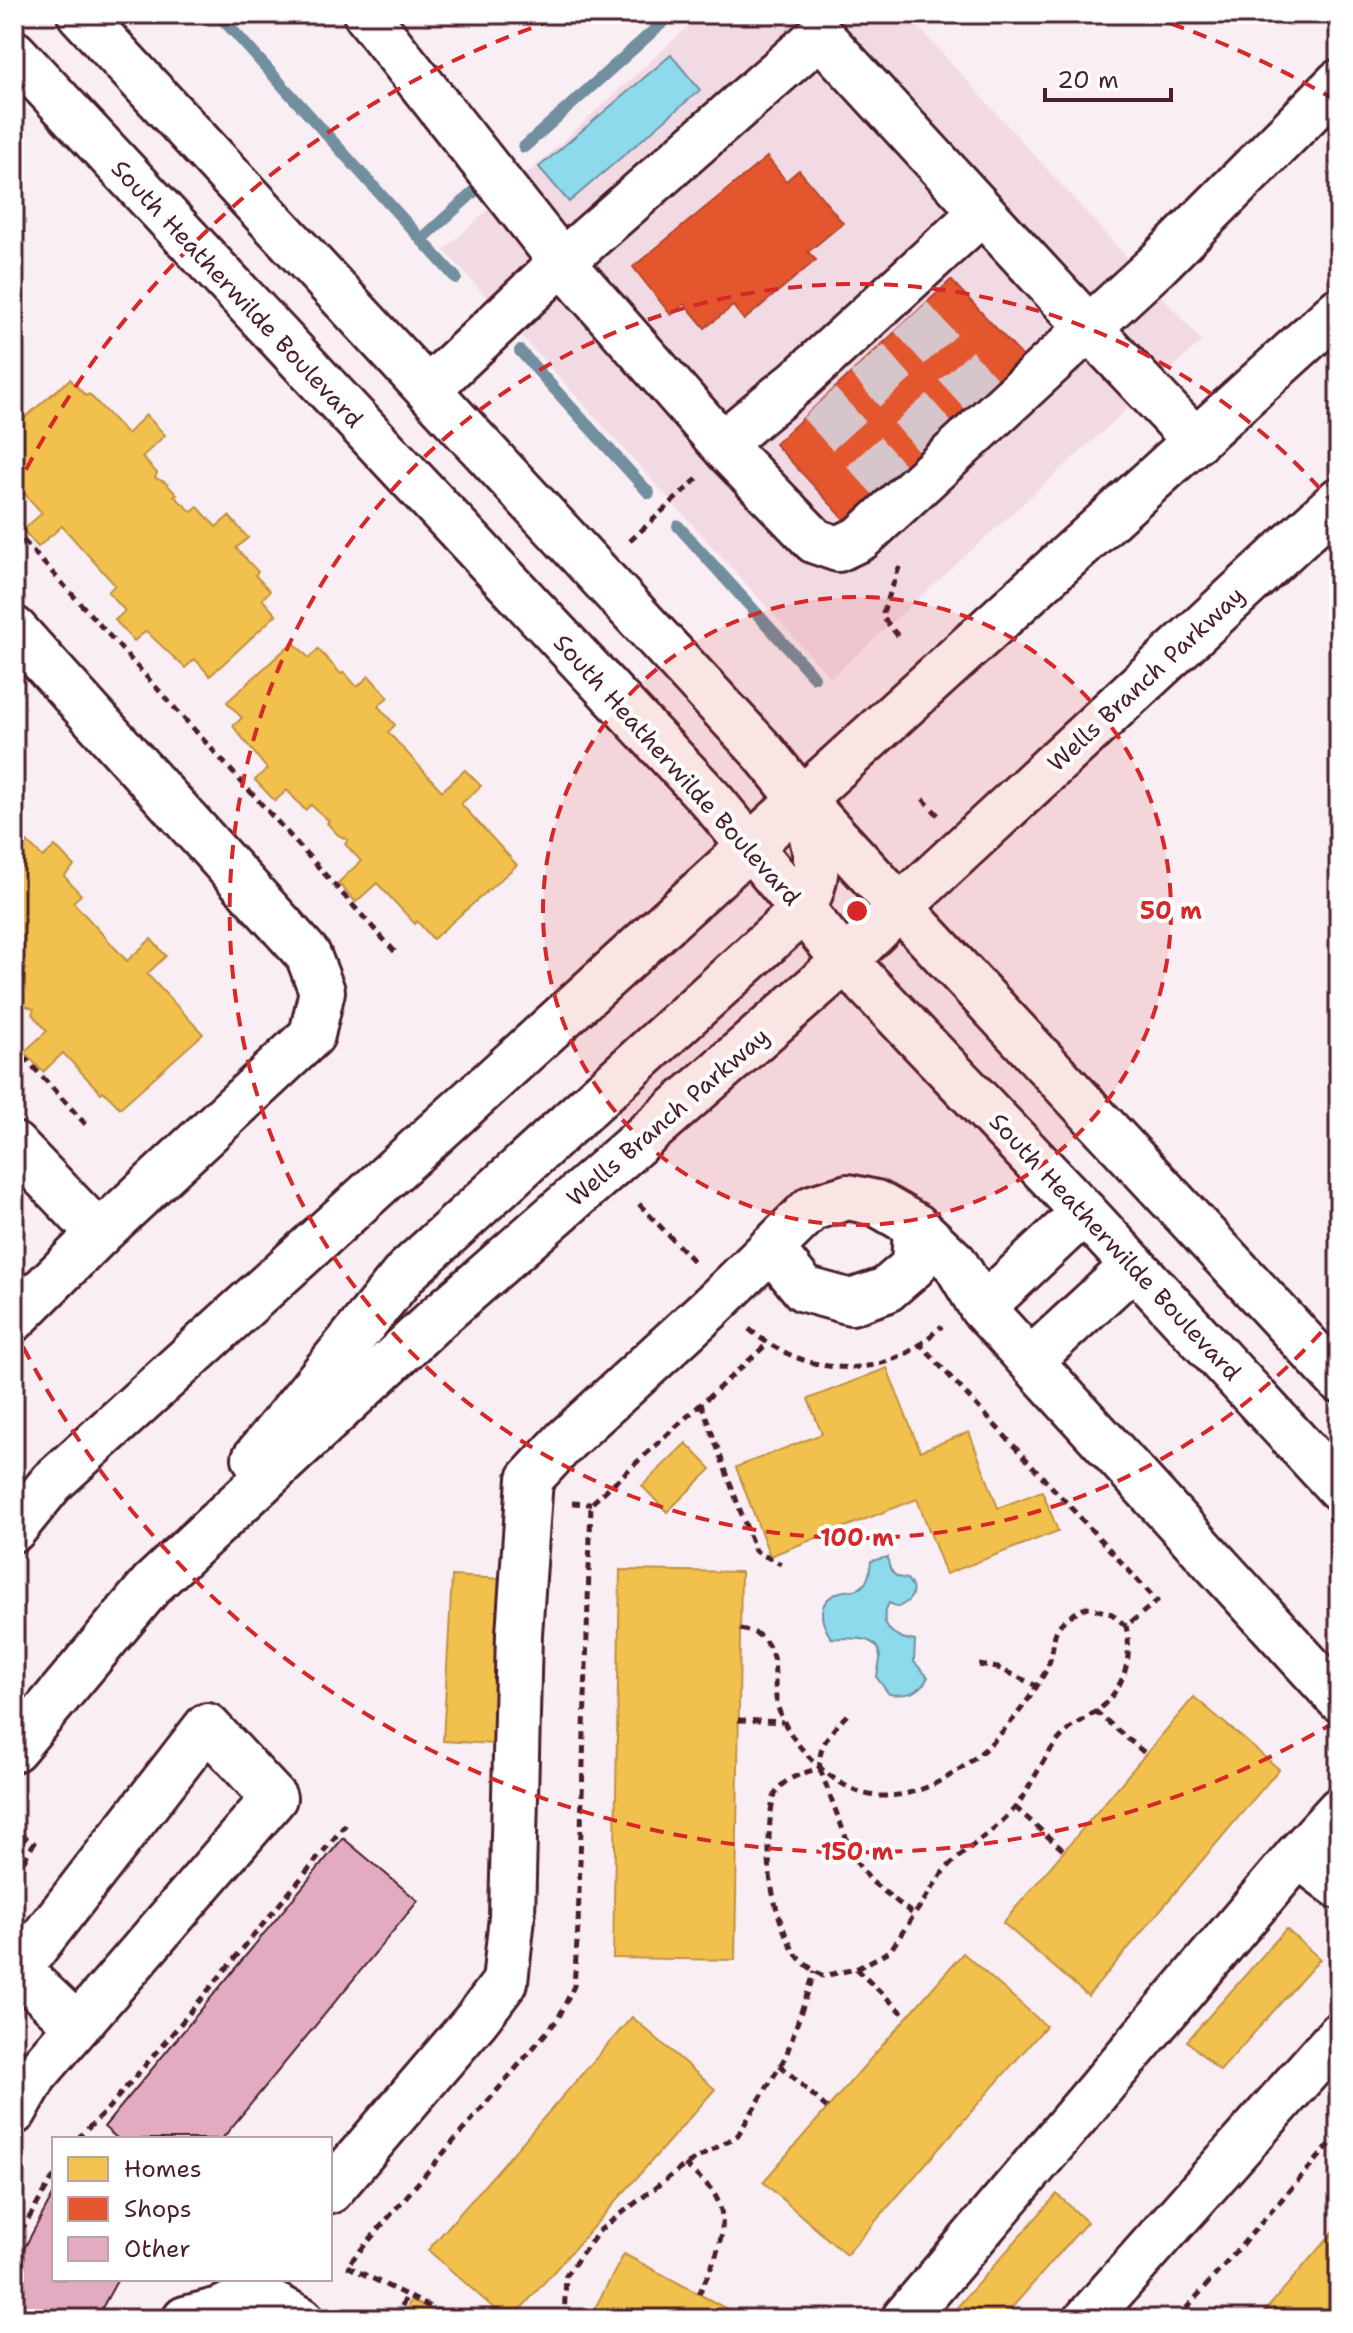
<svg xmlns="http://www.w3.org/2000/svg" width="1353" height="2333" font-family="'Shantell Sans',sans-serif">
	<rect width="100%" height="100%" fill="#f9eef3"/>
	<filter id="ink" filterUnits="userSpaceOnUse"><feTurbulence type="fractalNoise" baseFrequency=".0125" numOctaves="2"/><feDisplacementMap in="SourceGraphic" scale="16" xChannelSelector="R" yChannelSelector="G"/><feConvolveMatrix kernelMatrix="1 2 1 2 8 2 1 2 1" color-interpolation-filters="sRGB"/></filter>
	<g filter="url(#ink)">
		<polygon fill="#f2dae4" points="702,14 907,14 1202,341 831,678 444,250"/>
		<g fill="#8ddaed" stroke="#728f9f" stroke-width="2">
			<polygon points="671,55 700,90 569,202 539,167"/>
			<path d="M888 1557C888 1570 894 1578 907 1579 918 1591 912 1601 898 1607L889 1603C876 1626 894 1638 915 1641L914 1662 928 1677C920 1694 906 1696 889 1694L877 1678C877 1672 880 1665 880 1658 879 1632 847 1640 831 1638 819 1620 816 1601 840 1592 846 1590 853 1591 858 1589 869 1584 870 1571 871 1561Z"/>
		</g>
		<g fill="#f2c14e" stroke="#c09044" stroke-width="2">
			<polygon points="70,379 86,396 89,394 127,434 146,415 165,435 142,457 157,473 155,478 165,482 177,495 174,496 192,512 198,507 216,527 229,516 248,538 236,548 258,572 255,575 270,591 262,599 276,615 210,676 195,659 185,668 146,631 134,641 115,620 125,611 108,592 115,585 62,526 38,547 23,530 42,513 14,482 14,427"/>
			<polygon points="293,642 309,658 318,649 341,674 344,672 357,687 369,676 388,697 378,706 395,725 388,732 442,791 465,770 481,786 461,804 517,865 433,939 417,921 415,924 377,883 356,902 338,883 361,861 345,844 348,840 338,835 327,823 329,821 311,805 305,810 287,790 275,801 255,780 267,769 233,726 242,718 227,702"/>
			<polygon points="14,830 43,857 55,846 74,866 64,876 81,895 73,902 127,961 151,939 166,956 147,974 203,1034 120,1108 103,1091 101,1093 63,1053 43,1072 24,1052 47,1031 32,1014 34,1009 24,1005 14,994"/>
			<polygon points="887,1368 920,1451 969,1432 998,1508 1042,1491 1058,1531 946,1574 917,1499 770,1556 736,1467 822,1434 808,1399"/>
			<polygon points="686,1443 711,1469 667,1512 642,1486"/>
			<polygon points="620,1570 741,1572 735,1960 613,1958"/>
			<polygon points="452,1576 502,1579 493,1744 443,1741"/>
			<polygon points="1194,1697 1279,1769 1088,1996 1003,1923"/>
			<polygon points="1286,1929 1320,1959 1220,2071 1187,2041"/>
			<polygon points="963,1953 1046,2026 846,2255 763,2182"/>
			<polygon points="632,2017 715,2089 512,2319 506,2319 428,2250"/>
			<polygon points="1057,2194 1087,2222 1002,2319 961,2319 953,2312"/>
			<polygon points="1339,2225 1339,2319 1258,2319"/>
			<polygon points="624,2254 699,2294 745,2319 589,2319"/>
			<polygon points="411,2300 451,2319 401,2319"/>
		</g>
		<g fill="#e4572e" stroke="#b6462d" stroke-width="2">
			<polygon points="767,157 786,181 799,170 843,223 808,252 816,260 744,320 733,306 705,328 685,304 671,315 633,267"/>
			<polygon points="951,280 1024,358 847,522 775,444"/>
		</g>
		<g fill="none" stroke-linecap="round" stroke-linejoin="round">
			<g stroke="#728f9f" stroke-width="12">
				<polyline points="218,14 456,278"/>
				<polyline points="524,147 672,14"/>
				<polyline points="421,240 478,188"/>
				<polyline points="520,351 649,493"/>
				<polyline points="678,526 814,677"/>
			</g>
		</g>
		<g fill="#e2abc1" stroke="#4a1f2b" stroke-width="2">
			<polygon points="343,1838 418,1901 222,2139 118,2139 104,2127"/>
			<polygon points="54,2193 54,2279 118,2279 96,2319 14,2319 14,2267"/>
		</g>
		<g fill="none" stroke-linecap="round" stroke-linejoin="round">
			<g stroke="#d6c5cb" stroke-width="44" stroke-dasharray="44 22" stroke-linecap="butt">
				<polyline points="911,317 983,396"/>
				<polyline points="867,359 937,439"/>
				<polyline points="819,403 891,482"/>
			</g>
			<defs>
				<g id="minor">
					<polyline points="366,14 562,262 728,451 815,541 838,549 861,538 871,529 1157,265 1339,82"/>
					<polyline points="428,389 562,262 820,35 1089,328 1196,441"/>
					<polyline points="723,443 799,380 982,212"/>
					<polyline points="14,629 308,955 322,991 312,1035 99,1234 14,1319"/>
					<polyline points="14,1145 99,1234"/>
					<polyline points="771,1248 804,1289 851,1302 886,1290 914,1266 916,1226"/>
					<polyline points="982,1308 1084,1212"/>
					<polyline points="1031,1360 1133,1266"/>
					<polyline points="1298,1855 1339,1886"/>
					<polyline points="14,1966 77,2026"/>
					<polyline points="14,1975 207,1726 274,1798 35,2075 14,2112"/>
					<polyline points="330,2191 477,2019 505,1982 512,1917 519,1634 530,1479 566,1440 713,1305 812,1208 848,1197 876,1203 916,1226 955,1263 982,1308 1339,1699"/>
					<polyline points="185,2319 220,2310 253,2294 301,2319"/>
					<polyline points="904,2319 1298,1855 1339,1810"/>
					<polyline points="1087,2319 1339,2035"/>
				</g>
				<g id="major">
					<polyline points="80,14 763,752 801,799 900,907 1339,1380"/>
					<polyline points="14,53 713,802 845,961 1084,1212 1339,1488"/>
					<path d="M255 1458 406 1272 803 910C824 866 816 849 803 805"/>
					<polyline points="14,1529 52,1482 1339,310"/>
					<polyline points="14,1749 152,1584 436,1319 845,961 900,907 1339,500"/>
				</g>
			</defs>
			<use href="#minor" stroke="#4a1f2b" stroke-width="50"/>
			<use href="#major" stroke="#4a1f2b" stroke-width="50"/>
			<g stroke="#4a1f2b" stroke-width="5" stroke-dasharray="8 6" stroke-linecap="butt">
				<polyline points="14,135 23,127"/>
				<polyline points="14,315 15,315"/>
				<polyline points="14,530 396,953"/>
				<polyline points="630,541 698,478"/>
				<polyline points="898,636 882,616 901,562"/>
				<polyline points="923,799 939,816"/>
				<polyline points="14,1046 89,1128"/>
				<polyline points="639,1204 696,1264"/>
				<path d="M749 1329C793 1366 854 1381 907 1353 919 1347 931 1335 942 1326"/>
				<polyline points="701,1403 755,1551 781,1564"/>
				<polyline points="572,1503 591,1504"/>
				<path d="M740 1629C754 1632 762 1634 769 1647 779 1665 772 1688 778 1707 788 1744 839 1795 879 1796 948 1799 1013 1730 1044 1674 1063 1640 1039 1629 1087 1607L1112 1614 1126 1626 1157 1601 920 1344"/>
				<polyline points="979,1665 998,1668 1037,1686"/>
				<polyline points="1095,1711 1146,1754"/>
				<path d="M847 1715C832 1730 817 1746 820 1768 804 1773 786 1777 777 1791 767 1805 768 1865 771 1883 774 1903 782 1929 792 1948 798 1960 811 1969 823 1976L856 1969 890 1951 943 1872C964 1849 993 1833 1013 1810 1033 1786 1042 1756 1064 1734 1074 1724 1088 1718 1099 1709 1125 1687 1133 1658 1126 1626"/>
				<polyline points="738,1720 783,1722"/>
				<polyline points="820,1769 854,1859 871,1881 914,1915"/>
				<polyline points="1015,1807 1064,1851"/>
				<polyline points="14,1852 25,1837 34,1843 14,1878"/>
				<polyline points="856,1969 907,2017"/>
				<polyline points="780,2065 827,2108"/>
				<polyline points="77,2139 104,2113 167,2040 346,1824"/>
				<path d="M685 2165C694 2174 706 2182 713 2192 735 2225 713 2263 699 2294"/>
				<polyline points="14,2243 54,2176"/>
				<polyline points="396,2319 407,2295"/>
				<polyline points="455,2319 347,2266 558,2019 574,1986 578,1926 591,1504 767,1344"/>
				<polyline points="564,2319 566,2275 600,2230 681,2168 738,2135 786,2056 815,1971"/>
				<polyline points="1177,2319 1339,2134"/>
			</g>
			<use href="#minor" stroke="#fff" stroke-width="44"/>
			<use href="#major" stroke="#fff" stroke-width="44"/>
		</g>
	</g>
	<circle cx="857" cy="911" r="314" fill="#d62828" fill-opacity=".12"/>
	<g fill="none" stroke="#d62828" stroke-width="4" stroke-dasharray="14 10">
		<circle cx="857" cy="911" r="314"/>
		<path d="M1337 1314A627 627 0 1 1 1337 508"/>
		<path d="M1335 1722A941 941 0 0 1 15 1331M15 491A941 941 0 0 1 566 16M1148 16A941 941 0 0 1 1335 100"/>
	</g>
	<g text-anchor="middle" stroke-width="8" stroke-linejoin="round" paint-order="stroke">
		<g font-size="24" fill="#4a1f2b" stroke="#fff">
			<text transform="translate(237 294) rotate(47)" y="8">South Heatherwilde Boulevard</text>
			<text transform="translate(1146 679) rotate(-43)" y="8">Wells Branch Parkway</text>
			<text transform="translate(677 770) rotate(48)" y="8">South Heatherwilde Boulevard</text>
			<text transform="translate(668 1117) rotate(-41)" y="8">Wells Branch Parkway</text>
			<text transform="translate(1115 1247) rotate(47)" y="8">South Heatherwilde Boulevard</text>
		</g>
	</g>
	<circle cx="857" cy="911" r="12" fill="#d62828" stroke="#fff" stroke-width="4"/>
	<g font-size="24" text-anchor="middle" font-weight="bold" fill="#d62828" stroke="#fff" stroke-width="8" stroke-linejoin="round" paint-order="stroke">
		<text x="1171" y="919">50 m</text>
		<text x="857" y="1546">100 m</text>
		<text x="857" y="1860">150 m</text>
	</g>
	<rect width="1353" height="2333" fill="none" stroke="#fff" stroke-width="48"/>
	<rect x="24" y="24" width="1305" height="2285" fill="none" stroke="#4a1f2b" stroke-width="3" filter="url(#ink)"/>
	<rect x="52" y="2137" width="280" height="144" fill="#ffffff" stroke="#b7a5aa" stroke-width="2"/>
	<rect x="68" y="2157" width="40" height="24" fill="#f2c14e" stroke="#b7a5aa" stroke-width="2"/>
	<text x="124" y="2177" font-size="24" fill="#4a1f2b">Homes</text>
	<rect x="68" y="2197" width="40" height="24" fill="#e4572e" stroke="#b7a5aa" stroke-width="2"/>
	<text x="124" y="2217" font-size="24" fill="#4a1f2b">Shops</text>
	<rect x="68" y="2237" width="40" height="24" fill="#e2abc1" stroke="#b7a5aa" stroke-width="2"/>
	<text x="124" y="2257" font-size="24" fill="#4a1f2b">Other</text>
	<path d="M1045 88v12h126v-12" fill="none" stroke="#4a1f2b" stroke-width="4"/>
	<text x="1057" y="88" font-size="24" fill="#4a1f2b" stroke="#ffffff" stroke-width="6" paint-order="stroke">20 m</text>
</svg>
